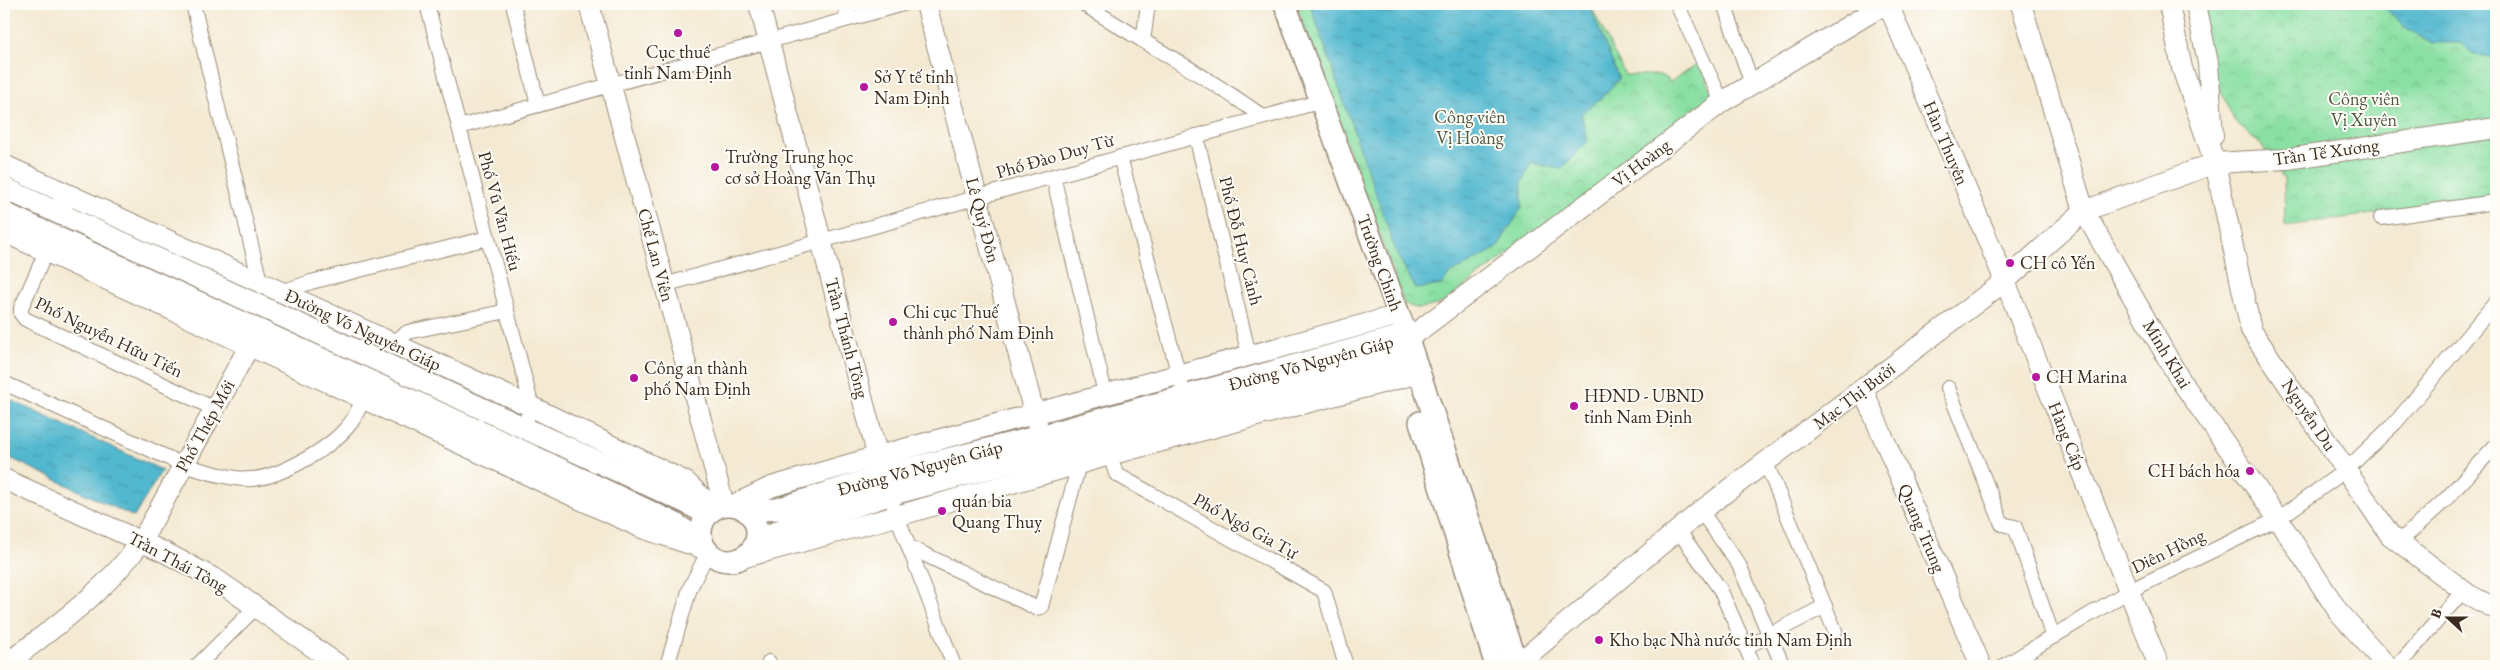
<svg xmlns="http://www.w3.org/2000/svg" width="2500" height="670" font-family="'EB Garamond',serif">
	<defs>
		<pattern id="park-crowns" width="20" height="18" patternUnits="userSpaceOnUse" patternTransform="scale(1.25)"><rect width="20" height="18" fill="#8ae0a3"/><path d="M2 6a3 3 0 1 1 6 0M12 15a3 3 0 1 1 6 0" fill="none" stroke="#78c08c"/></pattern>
		<pattern id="water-ripples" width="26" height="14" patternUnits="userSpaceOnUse" patternTransform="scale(1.25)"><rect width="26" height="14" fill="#51b8cf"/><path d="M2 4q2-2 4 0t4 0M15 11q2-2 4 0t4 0" fill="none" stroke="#4496a7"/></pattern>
	</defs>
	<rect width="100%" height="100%" fill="#fdfcf7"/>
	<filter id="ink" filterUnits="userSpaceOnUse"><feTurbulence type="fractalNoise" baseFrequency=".02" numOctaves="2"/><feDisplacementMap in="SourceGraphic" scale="10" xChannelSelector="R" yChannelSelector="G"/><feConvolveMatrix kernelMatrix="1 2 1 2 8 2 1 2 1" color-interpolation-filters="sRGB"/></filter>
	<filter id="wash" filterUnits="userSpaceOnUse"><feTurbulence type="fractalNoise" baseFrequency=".0096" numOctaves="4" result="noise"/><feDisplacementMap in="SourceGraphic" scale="20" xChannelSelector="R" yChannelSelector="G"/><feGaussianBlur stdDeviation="1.12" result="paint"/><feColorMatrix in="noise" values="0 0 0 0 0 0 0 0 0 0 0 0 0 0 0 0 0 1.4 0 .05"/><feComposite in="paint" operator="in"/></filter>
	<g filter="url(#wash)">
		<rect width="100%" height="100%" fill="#f4e9d2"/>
		<g fill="url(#park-crowns)" stroke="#628560">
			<path d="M1296 4H1590L1625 75H1661L1670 82 1701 61 1712 94 1557 218 1442 303C1428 307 1417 312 1404 303Z"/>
			<polygon points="2196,4 2496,4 2496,197 2285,226 2284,179 2261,145 2234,120 2208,63"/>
		</g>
		<g fill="url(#water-ripples)" stroke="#467176">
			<polygon points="1310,4 1589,4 1619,79 1601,98 1581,114 1588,141 1561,169 1531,163 1522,183 1522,207 1497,248 1450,274 1441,285 1416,289 1397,255"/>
			<polygon points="2381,4 2496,4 2496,58 2476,55 2461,43 2432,43 2405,27"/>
			<polygon points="4,397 162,470 134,517 4,455"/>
		</g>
	</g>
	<g filter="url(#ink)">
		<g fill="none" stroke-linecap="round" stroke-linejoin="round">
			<defs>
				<g id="street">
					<polyline points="193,4 261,286"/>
					<polyline points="427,4 532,407 523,427"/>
					<polyline points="513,4 538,105"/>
					<polyline points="844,4 848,19"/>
					<path d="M1084 4C1143 43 1206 75 1263 117"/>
					<polyline points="1677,4 1722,102"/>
					<polyline points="1724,4 1752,84"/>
					<polyline points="1143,41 1148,4"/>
					<polyline points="459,127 903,4"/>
					<polyline points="1196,136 1249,355"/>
					<polyline points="1120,157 1181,383"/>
					<polyline points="1053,176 1105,393"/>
					<polyline points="2381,218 2496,202"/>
					<polyline points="46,252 21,308 21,314 25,319 215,409"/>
					<polyline points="664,285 1311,104"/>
					<polyline points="281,292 311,282 488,238"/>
					<polyline points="393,343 408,332 507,311"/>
					<path d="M4 383 184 465C203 471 223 477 243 479 274 482 330 449 349 425 357 416 361 402 367 391"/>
					<polyline points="1948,388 2002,524 2015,527 2053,637"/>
					<polyline points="1108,448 1116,474 1324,591 1346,666"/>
					<polyline points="1766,463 1835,631"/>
					<polyline points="894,508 954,666"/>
					<polyline points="1701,511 1739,565 1783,666"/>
					<polyline points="1678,530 1720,589 1754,666"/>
					<polyline points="2399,542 2445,500 2496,445"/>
					<polyline points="909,547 1024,602 1036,608 1041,607 1079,464"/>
					<polyline points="1746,647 1825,606"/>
					<polyline points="197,666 256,607"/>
					<polyline points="667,666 690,588 708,552"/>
					<polyline points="768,666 769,662"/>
					<polyline points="2004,666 2129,591 2278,519 2346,470 2396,422 2496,302"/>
					<polyline points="2398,666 2463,591"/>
				</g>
				<g id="secondary">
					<polyline points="589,4 724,505"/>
					<polyline points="759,4 881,469"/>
					<polyline points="926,4 1037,424"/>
					<polyline points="1888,4 2005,281 2159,666"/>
					<polyline points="2021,4 2084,211 2179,378 2278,519 2338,611 2387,666"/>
					<polyline points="2169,4 2182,68 2215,163 2251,330 2390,535 2469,595 2496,609"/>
					<polyline points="2196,4 2208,63 2213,136"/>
					<polyline points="4,165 532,407 686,482 714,509"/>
					<polyline points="4,232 642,528 705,549"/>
					<polyline points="1408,339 1722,102 1885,4"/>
					<polyline points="1863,390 1981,666"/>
					<polyline points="4,479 166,553 217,580 340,666"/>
					<polyline points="734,505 771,487 878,456 1399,315"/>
					<polyline points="745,557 897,516 1110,455 1419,373"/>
					<path d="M4 666C54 627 103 594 141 542L256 334"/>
					<polyline points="1515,666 1701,511 2005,281 2084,211 2215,163 2287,159 2496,128"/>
				</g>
				<g id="primary">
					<polyline points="1285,4 1408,339 1518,666"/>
					<polyline points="4,188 687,503 707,514"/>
					<polyline points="4,213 516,448 674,523 701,541"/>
					<polyline points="58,213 66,195"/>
					<polyline points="1420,422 1496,666"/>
					<polyline points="508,465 516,448"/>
					<circle cx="729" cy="533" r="28"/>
					<polyline points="743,508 761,510 777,509 883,475 1040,436 1394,338 1408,339 1400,358 889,495 783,529 767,536 752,550"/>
				</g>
			</defs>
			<use href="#street" stroke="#988a78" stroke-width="16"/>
			<use href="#secondary" stroke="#988a78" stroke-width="22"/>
			<use href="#primary" stroke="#988a78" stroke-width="24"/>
			<use href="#street" stroke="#fff" stroke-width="14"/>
			<use href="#secondary" stroke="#fff" stroke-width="20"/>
			<use href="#primary" stroke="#fff" stroke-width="21"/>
		</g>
	</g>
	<g fill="#b5179e" stroke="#fdfcf7" stroke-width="2">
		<circle cx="678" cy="33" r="5"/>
		<circle cx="864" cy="87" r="5"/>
		<circle cx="715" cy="167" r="5"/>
		<circle cx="2010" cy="263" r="5"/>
		<circle cx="893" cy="322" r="5"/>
		<circle cx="2036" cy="377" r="5"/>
		<circle cx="634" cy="378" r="5"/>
		<circle cx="1574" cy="406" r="5"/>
		<circle cx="2250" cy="471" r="5"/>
		<circle cx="942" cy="511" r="5"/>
		<circle cx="1599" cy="640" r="5"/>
	</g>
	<g text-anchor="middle" stroke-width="4" stroke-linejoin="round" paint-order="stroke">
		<g font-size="18" fill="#3b2a1e" stroke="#fdfcf7" text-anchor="start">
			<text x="678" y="58" text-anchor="middle">Cục thuế<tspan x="678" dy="21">tỉnh Nam Định</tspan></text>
			<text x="874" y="83">Sở Y tế tỉnh<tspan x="874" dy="21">Nam Định</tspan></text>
			<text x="725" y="163">Trường Trung học<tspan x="725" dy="21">cơ sở Hoàng Văn Thụ</tspan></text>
			<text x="2020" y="269">CH cô Yến</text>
			<text x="903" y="318">Chi cục Thuế<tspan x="903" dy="21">thành phố Nam Định</tspan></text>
			<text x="644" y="374">Công an thành<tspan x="644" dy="21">phố Nam Định</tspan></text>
			<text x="2046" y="383">CH Marina</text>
			<text x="1584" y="402">HĐND - UBND<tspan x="1584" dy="21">tỉnh Nam Định</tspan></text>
			<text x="2240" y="477" text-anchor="end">CH bách hóa</text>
			<text x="952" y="507">quán bia<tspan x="952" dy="21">Quang Thuỵ</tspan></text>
			<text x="1609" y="646">Kho bạc Nhà nước tỉnh Nam Định</text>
		</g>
		<g font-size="18" fill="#4f583f" stroke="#fdfcf7">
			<text x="2364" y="105">Công viên<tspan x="2364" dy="21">Vị Xuyên</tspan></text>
			<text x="1470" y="123">Công viên<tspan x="1470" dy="21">Vị Hoàng</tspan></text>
		</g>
		<g font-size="18" fill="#3b2a1e" stroke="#fdfcf7">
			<text transform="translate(1946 143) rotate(67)" y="6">Hàn Thuyên</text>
			<text transform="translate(2326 152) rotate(-8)" y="6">Trần Tế Xương</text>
			<text transform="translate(1055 156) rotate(-16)" y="6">Phố Đào Duy Từ</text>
			<text transform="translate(1641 163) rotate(-37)" y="6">Vị Hoàng</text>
			<text transform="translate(500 211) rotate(75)" y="6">Phố Vũ Văn Hiếu</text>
			<text transform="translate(983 220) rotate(75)" y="6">Lê Quý Đôn</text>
			<text transform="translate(1241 241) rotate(76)" y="6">Phố Đỗ Huy Cảnh</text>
			<text transform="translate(656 255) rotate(75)" y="6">Chế Lan Viên</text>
			<text transform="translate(1380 263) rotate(70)" y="6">Trường Chinh</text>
			<text transform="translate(363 330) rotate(25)" y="6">Đường Võ Nguyên Giáp</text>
			<text transform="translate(109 337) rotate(26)" y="6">Phố Nguyễn Hữu Tiến</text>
			<text transform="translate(847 338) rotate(75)" y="6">Trần Thánh Tông</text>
			<text transform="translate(2167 354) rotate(59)" y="6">Minh Khai</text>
			<text transform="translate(1311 363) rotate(-15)" y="6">Đường Võ Nguyên Giáp</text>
			<text transform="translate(1854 396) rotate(-37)" y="6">Mạc Thị Bưởi</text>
			<text transform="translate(2309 415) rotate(56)" y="6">Nguyễn Du</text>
			<text transform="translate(205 426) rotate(-61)" y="6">Phố Thép Mới</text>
			<text transform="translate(2067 436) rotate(68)" y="6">Hàng Cấp</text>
			<text transform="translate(920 468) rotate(-15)" y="6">Đường Võ Nguyên Giáp</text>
			<text transform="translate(1246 526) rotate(29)" y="6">Phố Ngô Gia Tự</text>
			<text transform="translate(1922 528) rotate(67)" y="6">Quang Trung</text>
			<text transform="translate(2168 551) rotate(-26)" y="6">Diên Hồng</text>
			<text transform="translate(178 562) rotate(28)" y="6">Trần Thái Tông</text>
		</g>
	</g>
	<rect width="2500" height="670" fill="none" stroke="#fdfcf7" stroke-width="20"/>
	<g transform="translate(2448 618) rotate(291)" stroke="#fdfcf7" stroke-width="4" paint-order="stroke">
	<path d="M0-4L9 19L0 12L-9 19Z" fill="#3b2a1e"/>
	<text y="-8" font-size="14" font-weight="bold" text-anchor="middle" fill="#3b2a1e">B</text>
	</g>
</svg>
